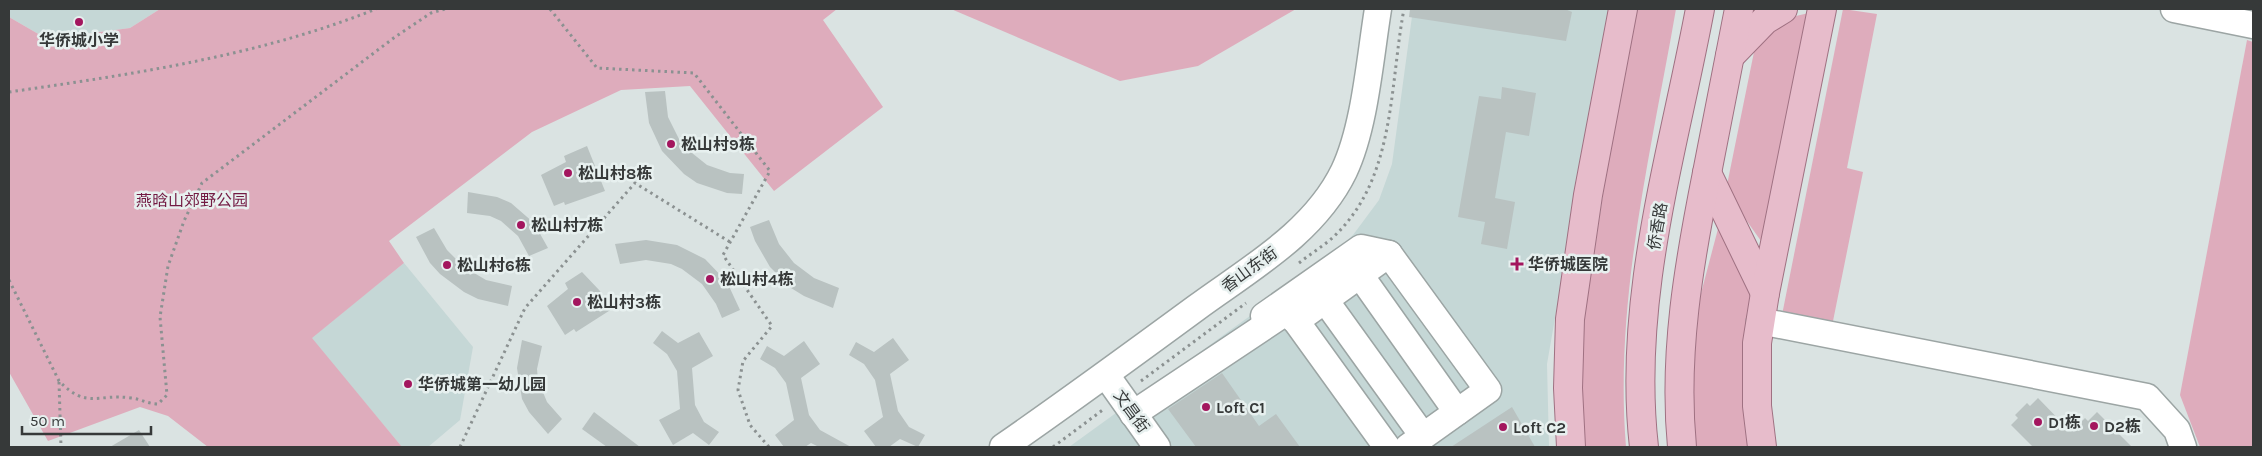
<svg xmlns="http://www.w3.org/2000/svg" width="2262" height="456" font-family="Karla,'Noto Sans SC',sans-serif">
	<rect width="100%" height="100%" fill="#dae3e2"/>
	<g fill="#c5d7d6">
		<polygon points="9,9 160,9 130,28 47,39 9,17"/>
		<polygon points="1413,9 1609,9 1547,364 1549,447 1069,447 1326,261 1353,235 1379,200 1392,164"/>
		<polygon points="404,263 473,347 460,420 428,447 402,447 311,338"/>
	</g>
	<g fill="#deacbc">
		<polygon points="160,9 837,9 823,20 883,107 774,191 690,86 621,90 532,132 389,241 404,263 312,338 402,447 208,447 168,416 140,407 48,441 9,372 9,17 47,39 130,28"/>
		<polygon points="951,9 1296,9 1198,66 1120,81"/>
		<path d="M1636 9H1676C1651 153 1614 300 1626 447H1584L1579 392 1585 314 1622 67Z"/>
		<polygon points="1843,9 1877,14 1847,168 1863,172 1831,331 1781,320"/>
		<path d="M1810 13 1766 248 1734 203 1727 185 1754 52C1765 27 1785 17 1810 13Z"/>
		<polygon points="2247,40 2253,42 2253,447 2200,447 2180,395"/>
		<polygon points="1719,225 1758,297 1753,447 1692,447 1691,405 1694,320"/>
	</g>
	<g fill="#b9c2c1">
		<polygon points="1410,9 1565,9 1572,12 1566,41 1409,17"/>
		<polygon points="1502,87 1536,93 1529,136 1506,132 1495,198 1515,202 1507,249 1481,244 1485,222 1458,217 1479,96 1501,99"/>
		<polygon points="665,91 668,117 679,139 687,149 707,165 730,173 744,174 742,194 727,193 697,183 684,174 662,151 649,123 645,92"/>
		<polygon points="587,146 605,191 565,205 564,202 554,206 541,175 566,162 564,156"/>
		<polygon points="468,192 497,197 511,203 534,223 548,248 529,256 518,236 501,221 490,216 467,213"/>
		<polygon points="769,220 779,244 794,263 814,278 839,288 833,308 804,296 791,288 770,267 755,241 750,227"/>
		<polygon points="434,228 447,250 464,267 486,280 512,286 508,306 478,299 464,292 440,274 430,263 416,237"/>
		<polygon points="646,240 677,245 705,259 727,282 740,310 722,318 716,304 702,284 682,269 671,264 646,260 620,264 615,244"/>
		<polygon points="582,272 600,291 612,309 576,332 574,329 565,335 547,306 568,289 565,283"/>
		<polygon points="662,331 678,343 699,332 713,356 692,368 695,405 704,422 719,432 709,445 693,433 673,445 659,420 680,409 677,371 667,354 653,343"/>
		<polygon points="893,338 909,360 890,374 898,411 909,427 925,435 918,447 900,439 889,447 876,447 864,431 883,417 875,380 864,364 849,355 856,342 874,352"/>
		<polygon points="522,340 542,346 537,369 538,380 547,402 562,419 548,434 529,412 522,399 517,368"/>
		<polygon points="804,341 820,364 801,378 809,415 820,430 851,447 819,447 811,443 805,447 784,447 775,435 794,420 786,383 775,368 760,359 767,346 784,356"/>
		<polygon points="1222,373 1259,426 1276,414 1300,447 1196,447 1168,409"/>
		<polygon points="2038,398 2071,432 2085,418 2088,421 2097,412 2132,447 2033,447 2011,425 2018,418 2015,415 2027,403 2030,406"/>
		<polygon points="1512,407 1535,447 1451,447"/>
		<polygon points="594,412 640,447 607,447 582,429"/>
		<polygon points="139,430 150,447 110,447"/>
	</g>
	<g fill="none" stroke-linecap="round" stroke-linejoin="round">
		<defs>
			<g id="minor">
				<polyline points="2174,9 2253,25"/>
				<polyline points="1360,275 1457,412"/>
				<polyline points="1325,300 1423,436"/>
				<polyline points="1264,316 1361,248 1389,254"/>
				<polyline points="1296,321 1389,254 1488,390 1408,447"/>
				<polyline points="1760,321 2147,397 2177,430 2183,447"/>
				<polyline points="1106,375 1157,447"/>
				<polyline points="1133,414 1286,312 1296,321 1387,447"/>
				<path d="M1003 447C1068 402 1132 355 1196 308 1249 269 1314 233 1344 171 1365 127 1370 58 1378 9"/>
			</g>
			<g id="major">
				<polyline points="1730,56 1765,20 1783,9"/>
				<polyline points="1707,173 1765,293"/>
				<polyline points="1571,447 1568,388 1570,319 1588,195 1623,9"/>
				<path d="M1644 447C1627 299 1673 153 1700 9"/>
				<path d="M1682 447C1673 354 1689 263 1707 173 1718 118 1728 63 1739 9"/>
				<polyline points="1762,447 1757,406 1757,343 1765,293 1822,9"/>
			</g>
		</defs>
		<use href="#minor" stroke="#9ca5a4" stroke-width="29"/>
		<use href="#major" stroke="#9f7182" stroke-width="30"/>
		<g stroke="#8b9191" stroke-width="3" stroke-dasharray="2.5 4" stroke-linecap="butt">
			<polyline points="550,9 597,68 694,73 770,171 723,255 772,326 743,361 738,390 750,425 769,447"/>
			<path d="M9 92C134 74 258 56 376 9"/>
			<path d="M1299 263C1309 255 1320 248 1330 240 1396 182 1389 88 1404 9"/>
			<path d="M9 280 59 381C87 410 98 393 131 398 141 399 148 404 158 404L167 395 160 317 168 266 184 221 202 183 395 37 431 13 445 9"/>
			<polyline points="1141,381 1246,303"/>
			<polyline points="59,382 61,447"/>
			<polyline points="460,447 525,308 635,183 730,242"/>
			<polyline points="1053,447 1104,409"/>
		</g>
		<use href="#minor" stroke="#fff" stroke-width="26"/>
		<use href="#major" stroke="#e7bccb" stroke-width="28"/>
	</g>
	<g fill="#a3165e" stroke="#e7f0ef" stroke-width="2">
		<circle cx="79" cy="22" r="5"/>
		<circle cx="671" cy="144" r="5"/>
		<circle cx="568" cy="173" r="5"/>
		<circle cx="521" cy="225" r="5"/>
		<path d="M1514.5 256.5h5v5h5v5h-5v5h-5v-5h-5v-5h5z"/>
		<circle cx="447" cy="265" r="5"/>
		<circle cx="710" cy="279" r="5"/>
		<circle cx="577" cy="302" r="5"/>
		<circle cx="408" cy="384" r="5"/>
		<circle cx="1206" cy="407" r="5"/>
		<circle cx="2038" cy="422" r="5"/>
		<circle cx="2094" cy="426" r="5"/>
		<circle cx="1503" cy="427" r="5"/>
	</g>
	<g text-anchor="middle" stroke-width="5" stroke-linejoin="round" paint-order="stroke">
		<g font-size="16" font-weight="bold" fill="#363939" stroke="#e7f0ef" text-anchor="start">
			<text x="79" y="46" text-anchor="middle">华侨城小学</text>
			<text x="681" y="150">松山村9栋</text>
			<text x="578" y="179">松山村8栋</text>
			<text x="531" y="231">松山村7栋</text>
			<text x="1528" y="270">华侨城医院</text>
			<text x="457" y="271">松山村6栋</text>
			<text x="720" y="285">松山村4栋</text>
			<text x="587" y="308">松山村3栋</text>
			<text x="418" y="390">华侨城第一幼儿园</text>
			<text x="1216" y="413">Loft C1</text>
			<text x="2048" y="428">D1栋</text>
			<text x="2104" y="432">D2栋</text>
			<text x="1513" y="433">Loft C2</text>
		</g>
		<g font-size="16" fill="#731a43" stroke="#e7f0ef">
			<text x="192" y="206">燕晗山郊野公园</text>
		</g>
		<g font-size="16" fill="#363939" stroke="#e7f0ef">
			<text transform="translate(1657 226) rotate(-80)" y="6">侨香路</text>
			<text transform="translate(1249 269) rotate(-36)" y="6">香山东街</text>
			<text transform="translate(1132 411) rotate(54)" y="6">文昌街</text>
		</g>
	</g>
	<rect width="2262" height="456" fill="none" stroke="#363939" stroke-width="20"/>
	<path d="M22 426v8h129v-8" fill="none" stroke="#363939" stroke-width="2.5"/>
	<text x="30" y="426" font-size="15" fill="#363939" stroke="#e7f0ef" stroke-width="4" paint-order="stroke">50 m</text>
</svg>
